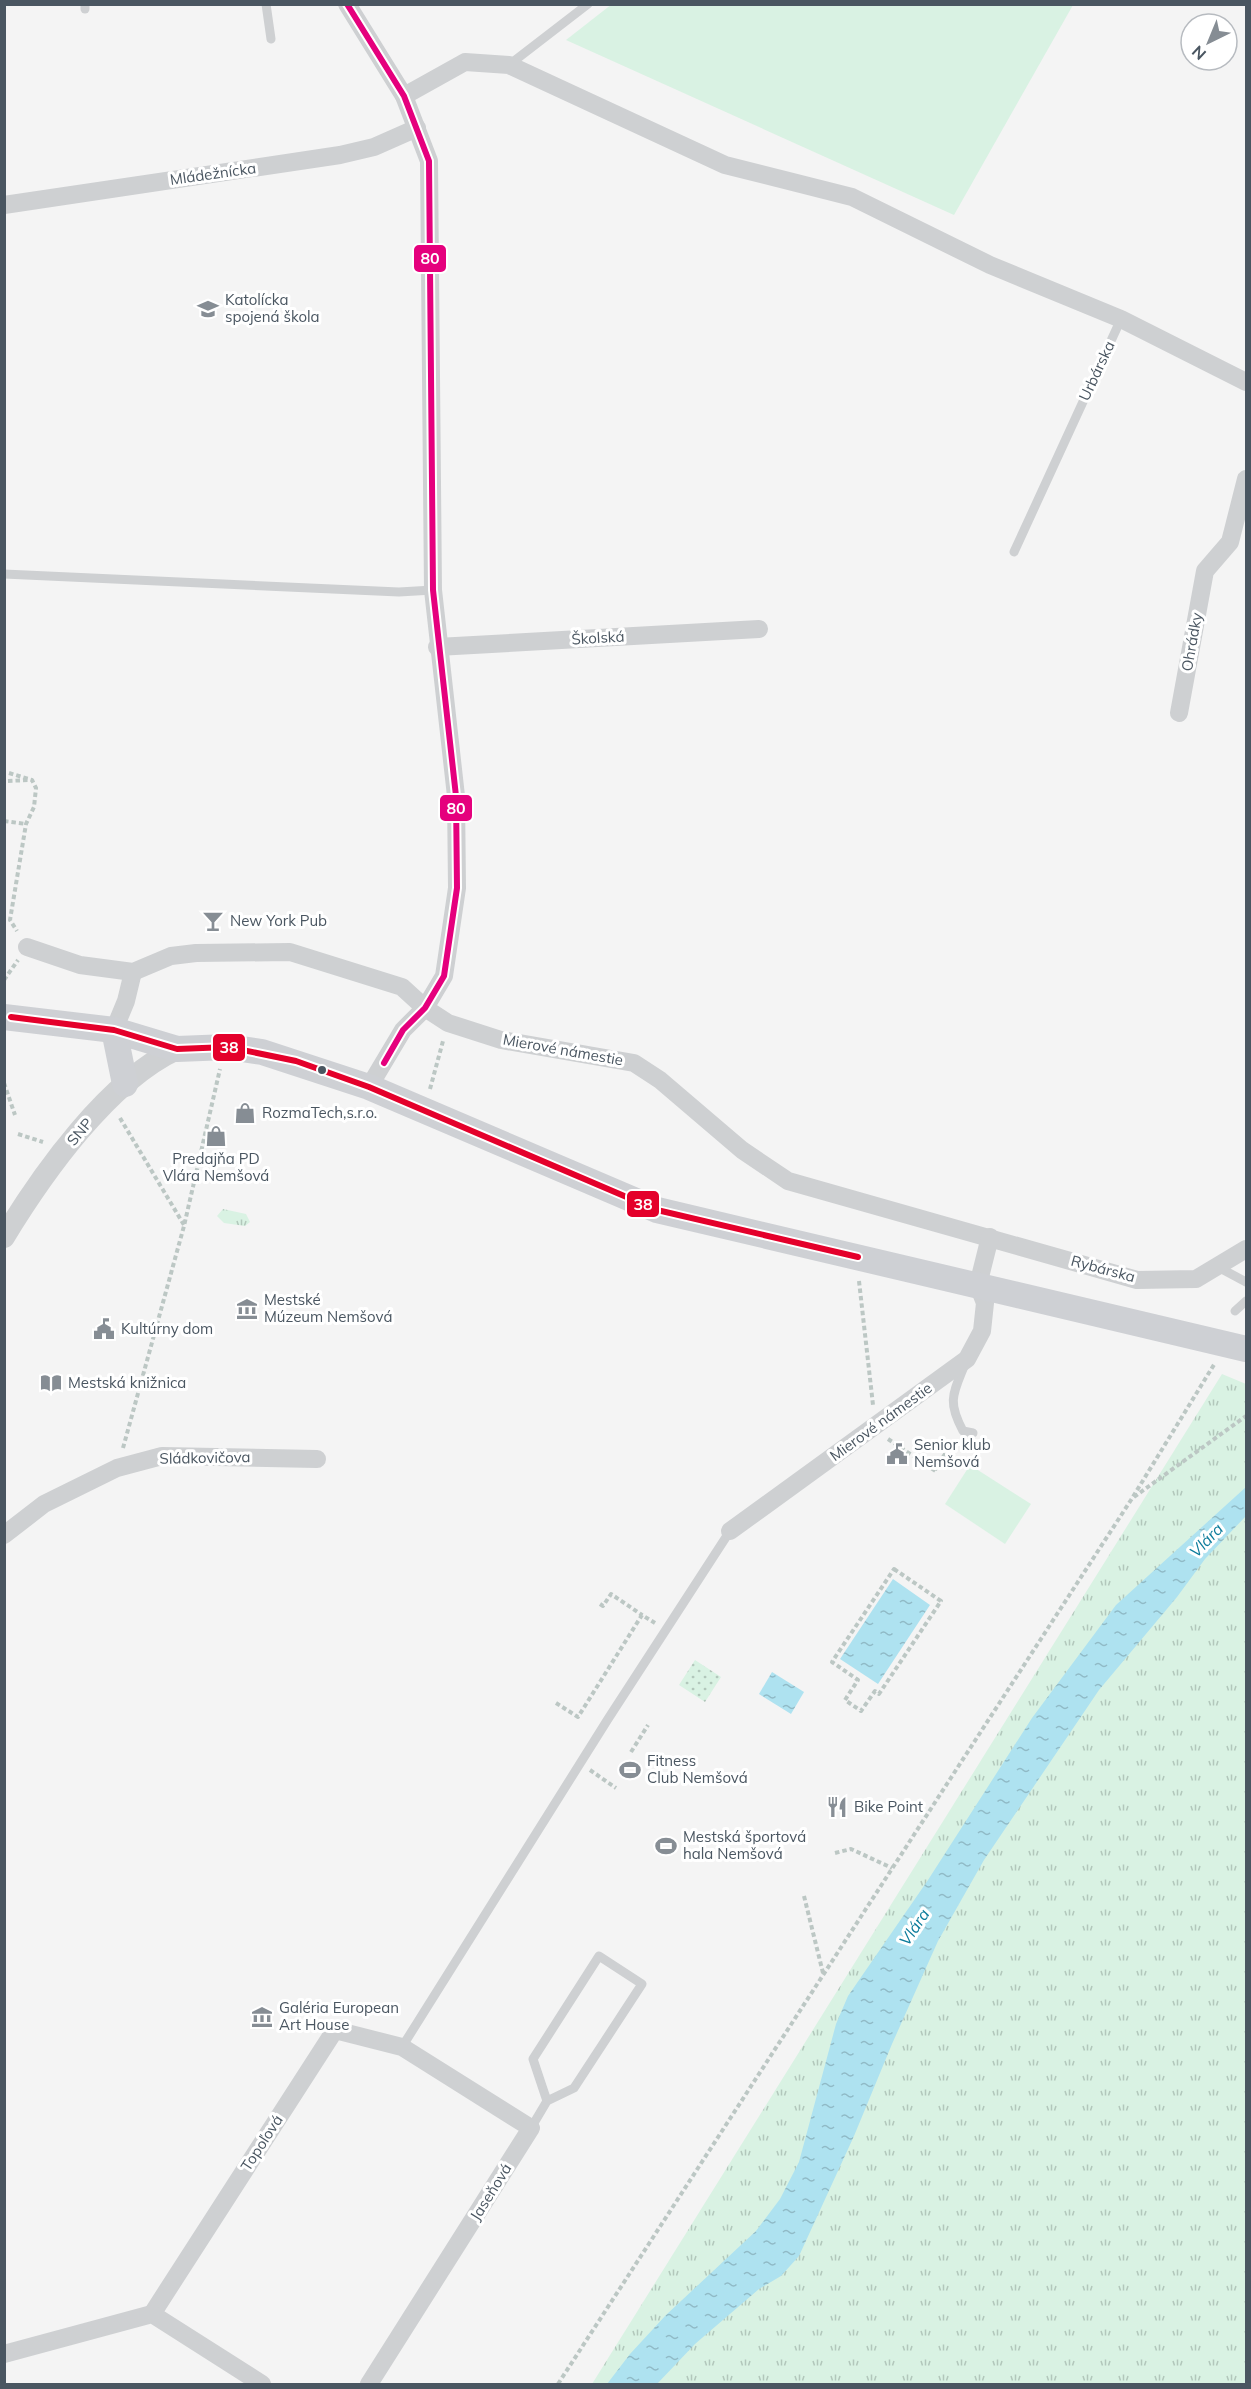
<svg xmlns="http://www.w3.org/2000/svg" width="1251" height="2389" font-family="Mulish,sans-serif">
	<defs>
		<pattern id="grass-tufts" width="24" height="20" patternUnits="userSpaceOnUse" patternTransform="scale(1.5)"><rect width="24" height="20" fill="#d9f2e3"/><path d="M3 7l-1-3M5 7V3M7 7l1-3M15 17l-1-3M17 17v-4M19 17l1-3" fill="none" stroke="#b2c7bb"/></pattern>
		<pattern id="park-dots" width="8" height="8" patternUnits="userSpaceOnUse" patternTransform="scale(1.5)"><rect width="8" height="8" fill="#d9f2e3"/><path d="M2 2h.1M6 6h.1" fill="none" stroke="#b2c7bb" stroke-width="1.8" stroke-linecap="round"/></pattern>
		<pattern id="water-ripples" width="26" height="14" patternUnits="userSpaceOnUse" patternTransform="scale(1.5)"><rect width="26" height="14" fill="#aee2f0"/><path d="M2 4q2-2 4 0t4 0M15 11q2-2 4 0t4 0" fill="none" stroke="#90bac6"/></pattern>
	</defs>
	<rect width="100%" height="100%" fill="#f4f4f4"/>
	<g fill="url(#grass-tufts)">
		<polygon points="223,1209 246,1214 250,1222 245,1226 224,1223 217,1216"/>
		<polygon points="1222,1374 1246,1384 1246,2384 592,2384"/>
	</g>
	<polygon fill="url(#park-dots)" points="695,1660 721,1677 705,1702 679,1685"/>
	<g fill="#d9f2e3">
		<polygon points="612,4 1073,4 1073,5 954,215 566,40"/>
		<polygon points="970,1465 1031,1504 1005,1544 945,1504"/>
	</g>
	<g fill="url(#water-ripples)">
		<polygon points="1246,1487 1246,1516 1205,1559 1177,1597 1099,1690 984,1860 938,1941 892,2044 854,2136 799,2256 781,2276 759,2289 695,2344 657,2384 607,2384 630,2354 666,2315 756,2231 780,2199 799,2162 836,2024 848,1996 928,1880 1032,1718 1116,1605"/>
		<polygon points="893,1579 930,1605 878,1684 840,1659"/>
		<polygon points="772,1672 804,1692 791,1714 759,1694"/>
	</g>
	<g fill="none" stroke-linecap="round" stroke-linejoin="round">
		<g stroke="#bcc7c4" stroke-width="4" stroke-dasharray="4.5 3" stroke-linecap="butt">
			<polyline points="9,773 32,780 36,788 34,807 26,824 10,920 17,931"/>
			<polyline points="8,781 28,780"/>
			<polyline points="4,821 26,824"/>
			<polyline points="4,980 18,960"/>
			<polyline points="4,1083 15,1115"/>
			<polyline points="430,1089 443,1041"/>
			<polyline points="120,1118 184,1225"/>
			<polyline points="18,1134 43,1142"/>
			<polyline points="859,1281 873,1405"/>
			<polyline points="888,1439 937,1472"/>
			<polyline points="123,1448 184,1226 220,1069"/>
			<polyline points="935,1470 953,1441"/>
			<polyline points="1134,1497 1246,1416"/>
			<polygon points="894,1569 941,1601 879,1694 875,1691 861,1711 845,1700 858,1680 832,1662"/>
			<polyline points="600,1604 603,1606 611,1594 642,1615"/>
			<polyline points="556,1703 578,1717 642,1615 655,1623"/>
			<polyline points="631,1752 648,1725"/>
			<polyline points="590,1770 616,1788"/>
			<polyline points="835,1853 851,1849 892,1868"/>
			<polyline points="804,1896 823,1973"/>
			<polyline points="558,2384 1131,1500 1215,1363"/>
		</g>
		<g stroke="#ced0d2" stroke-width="9">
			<polyline points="85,4 85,9"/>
			<polyline points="266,4 271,39"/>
			<polyline points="509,65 588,4"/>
			<polyline points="1014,552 1121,319"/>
			<polyline points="4,574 399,592 433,590"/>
			<polyline points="1218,1267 1246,1282"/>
			<polyline points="1235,1311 1246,1301"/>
			<path d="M965 1364C953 1394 947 1401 963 1431L973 1433"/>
			<polyline points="402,2047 608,1719 730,1531"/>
			<polyline points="531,2128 547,2101 574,2088 642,1984 599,1956 533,2059 547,2101"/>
		</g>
		<g stroke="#ced0d2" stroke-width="18">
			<polyline points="347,4 404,96 429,161 433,590 456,796 457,888 444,976 425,1008 403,1030 369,1087"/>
			<polyline points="404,96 465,62 509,65 725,165 852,197 990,265 1121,319 1246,382"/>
			<polyline points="4,205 340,155 374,147 417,128"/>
			<polyline points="437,647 759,629"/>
			<polyline points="1179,713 1205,571 1230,542 1246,479"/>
			<polyline points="27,947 80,965 133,972 171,956 196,953 290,952 402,987 425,1008 448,1023 501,1040 634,1063 660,1080 742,1150 788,1181 1137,1280 1196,1279 1246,1249"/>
			<polyline points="114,1030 126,1001 133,972"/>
			<polyline points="730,1531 967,1359 982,1331 985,1303 978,1285 990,1237"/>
			<polyline points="4,1535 44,1504 117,1468 162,1456 317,1459"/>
			<polyline points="152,2314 335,2030 402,2047 531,2128 369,2384"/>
			<polyline points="4,2354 152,2314 262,2384"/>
		</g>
		<path stroke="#ced0d2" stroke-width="22" d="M4 1237C43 1173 108 1081 177 1049"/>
		<g stroke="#ced0d4" stroke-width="26">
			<polyline points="4,1017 114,1030 177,1049 228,1047 262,1052 369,1087 657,1210 1246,1349"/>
			<polyline points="114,1030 125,1084"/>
		</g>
		<defs>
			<polyline id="bus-1" points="11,1017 114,1030 177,1049 228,1047 296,1061 369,1087 657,1210 858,1257"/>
			<polyline id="bus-2" points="347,4 404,96 429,161 433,590 456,796 457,888 444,976 425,1008 403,1030 384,1063"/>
		</defs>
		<use href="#bus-1" stroke="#fff" stroke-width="10"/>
		<use href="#bus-2" stroke="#fff" stroke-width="10"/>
		<use href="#bus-1" stroke="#e4002b" stroke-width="6"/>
		<use href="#bus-2" stroke="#e5007d" stroke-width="6"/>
	</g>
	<defs>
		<symbol id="school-bare" viewBox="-9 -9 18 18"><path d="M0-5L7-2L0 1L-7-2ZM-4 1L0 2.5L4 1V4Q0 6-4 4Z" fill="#868d94" stroke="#fff" stroke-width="2.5" paint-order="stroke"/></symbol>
		<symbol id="bar-bare" viewBox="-9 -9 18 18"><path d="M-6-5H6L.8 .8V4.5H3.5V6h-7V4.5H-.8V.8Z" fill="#868d94" stroke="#fff" stroke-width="2.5" paint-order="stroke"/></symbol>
		<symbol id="shop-bare" viewBox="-9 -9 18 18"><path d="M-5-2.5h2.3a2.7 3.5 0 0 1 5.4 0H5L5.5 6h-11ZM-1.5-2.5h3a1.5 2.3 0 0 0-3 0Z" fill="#868d94" stroke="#fff" stroke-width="2.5" paint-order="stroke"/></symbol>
		<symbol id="museum-bare" viewBox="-9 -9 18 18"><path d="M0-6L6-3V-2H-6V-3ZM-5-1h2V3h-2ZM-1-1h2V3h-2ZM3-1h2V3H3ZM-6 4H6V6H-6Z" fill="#868d94" stroke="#fff" stroke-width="2.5" paint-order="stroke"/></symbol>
		<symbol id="civic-bare" viewBox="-9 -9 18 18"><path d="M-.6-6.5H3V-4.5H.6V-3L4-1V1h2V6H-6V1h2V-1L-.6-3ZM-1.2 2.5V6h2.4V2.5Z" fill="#868d94" stroke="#fff" stroke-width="2.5" paint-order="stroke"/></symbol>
		<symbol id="library-bare" viewBox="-9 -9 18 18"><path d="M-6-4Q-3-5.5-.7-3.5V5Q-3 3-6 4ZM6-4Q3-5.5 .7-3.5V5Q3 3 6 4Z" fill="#868d94" stroke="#fff" stroke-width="2.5" paint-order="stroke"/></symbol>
		<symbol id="stadium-bare" viewBox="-9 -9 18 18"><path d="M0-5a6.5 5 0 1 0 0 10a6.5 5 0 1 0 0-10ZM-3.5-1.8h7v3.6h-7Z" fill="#868d94" stroke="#fff" stroke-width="2.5" paint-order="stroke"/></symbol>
		<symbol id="restaurant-bare" viewBox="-9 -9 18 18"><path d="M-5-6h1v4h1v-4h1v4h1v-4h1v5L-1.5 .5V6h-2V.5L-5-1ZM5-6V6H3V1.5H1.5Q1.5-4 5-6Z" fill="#868d94" stroke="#fff" stroke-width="2.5" paint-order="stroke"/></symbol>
	</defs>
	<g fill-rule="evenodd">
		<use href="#school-bare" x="193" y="294" width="30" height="30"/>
		<use href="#bar-bare" x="198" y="906" width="30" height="30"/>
		<use href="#shop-bare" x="230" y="1098" width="30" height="30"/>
		<use href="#shop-bare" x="201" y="1121" width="30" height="30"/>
		<use href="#museum-bare" x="232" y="1294" width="30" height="30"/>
		<use href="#civic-bare" x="89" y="1314" width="30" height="30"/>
		<use href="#library-bare" x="36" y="1368" width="30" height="30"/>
		<use href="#civic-bare" x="882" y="1439" width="30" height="30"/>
		<use href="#stadium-bare" x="615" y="1755" width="30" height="30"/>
		<use href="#restaurant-bare" x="822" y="1792" width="30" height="30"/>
		<use href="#stadium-bare" x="651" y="1831" width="30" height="30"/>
		<use href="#museum-bare" x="247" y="2002" width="30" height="30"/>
	</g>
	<circle fill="#4a5661" stroke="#fff" stroke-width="2" cx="322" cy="1070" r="5"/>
	<g text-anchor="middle" stroke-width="6" stroke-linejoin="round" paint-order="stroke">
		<g font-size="15" fill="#4a5661" stroke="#fff">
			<text transform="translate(213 174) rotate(-8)" y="5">Mládežnícka</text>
			<text transform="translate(1097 371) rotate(-65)" y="5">Urbárska</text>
			<text transform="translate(598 638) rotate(-3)" y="5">Školská</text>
			<text transform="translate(1192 642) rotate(-80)" y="5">Ohrádky</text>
			<text transform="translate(563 1050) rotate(10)" y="5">Mierové námestie</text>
			<text transform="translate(80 1132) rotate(-50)" y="5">SNP</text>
			<text transform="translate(1103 1269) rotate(15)" y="5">Rybárska</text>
			<text transform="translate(881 1422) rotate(-36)" y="5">Mierové námestie</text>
			<text transform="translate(205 1458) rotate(-1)" y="5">Sládkovičova</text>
			<text transform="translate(262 2143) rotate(-57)" y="5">Topoľová</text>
			<text transform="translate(491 2192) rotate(-58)" y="5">Jaseňová</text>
		</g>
		<g font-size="15" fill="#4a5661" stroke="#fff" text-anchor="start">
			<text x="225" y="305">Katolícka<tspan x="225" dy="17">spojená škola</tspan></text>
			<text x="230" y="926">New York Pub</text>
			<text x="262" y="1118">RozmaTech,s.r.o.</text>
			<text x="216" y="1164" text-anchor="middle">Predajňa PD<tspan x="216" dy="17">Vlára Nemšová</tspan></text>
			<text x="264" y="1305">Mestské<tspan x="264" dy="17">Múzeum Nemšová</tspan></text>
			<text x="121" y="1334">Kultúrny dom</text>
			<text x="68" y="1388">Mestská knižnica</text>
			<text x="914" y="1450">Senior klub<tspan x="914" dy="17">Nemšová</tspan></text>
			<text x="647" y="1766">Fitness<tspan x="647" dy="17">Club Nemšová</tspan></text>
			<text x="854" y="1812">Bike Point</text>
			<text x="683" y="1842">Mestská športová<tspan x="683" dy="17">hala Nemšová</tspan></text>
			<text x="279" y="2013">Galéria European<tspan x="279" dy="17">Art House</tspan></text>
		</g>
		<g font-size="16" font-style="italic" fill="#0c7c9b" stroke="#fff">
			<text transform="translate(1206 1540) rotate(-46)" y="6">Vlára</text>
			<text transform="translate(914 1927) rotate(-56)" y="6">Vlára</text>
		</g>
	</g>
	<g stroke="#fff" stroke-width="2">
		<rect x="413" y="244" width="34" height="29" rx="6" fill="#e5007d"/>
		<rect x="439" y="794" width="34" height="28" rx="6" fill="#e5007d"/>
		<rect x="212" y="1033" width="34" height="29" rx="6" fill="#e4002b"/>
		<rect x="626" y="1190" width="34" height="28" rx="6" fill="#e4002b"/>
	</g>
	<g font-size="16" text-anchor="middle" font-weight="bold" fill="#fff">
		<text x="430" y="264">80</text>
		<text x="456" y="814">80</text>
		<text x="229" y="1053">38</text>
		<text x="643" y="1210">38</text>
	</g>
	<rect width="1251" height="2389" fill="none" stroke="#4a5661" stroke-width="12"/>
	<g transform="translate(1209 42) rotate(223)"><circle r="28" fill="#ffffff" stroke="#b7bbc0" stroke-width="1.5"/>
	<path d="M0-4.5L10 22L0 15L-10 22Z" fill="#868d94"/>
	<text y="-9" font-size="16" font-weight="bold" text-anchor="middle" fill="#4a5661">N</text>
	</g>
</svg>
